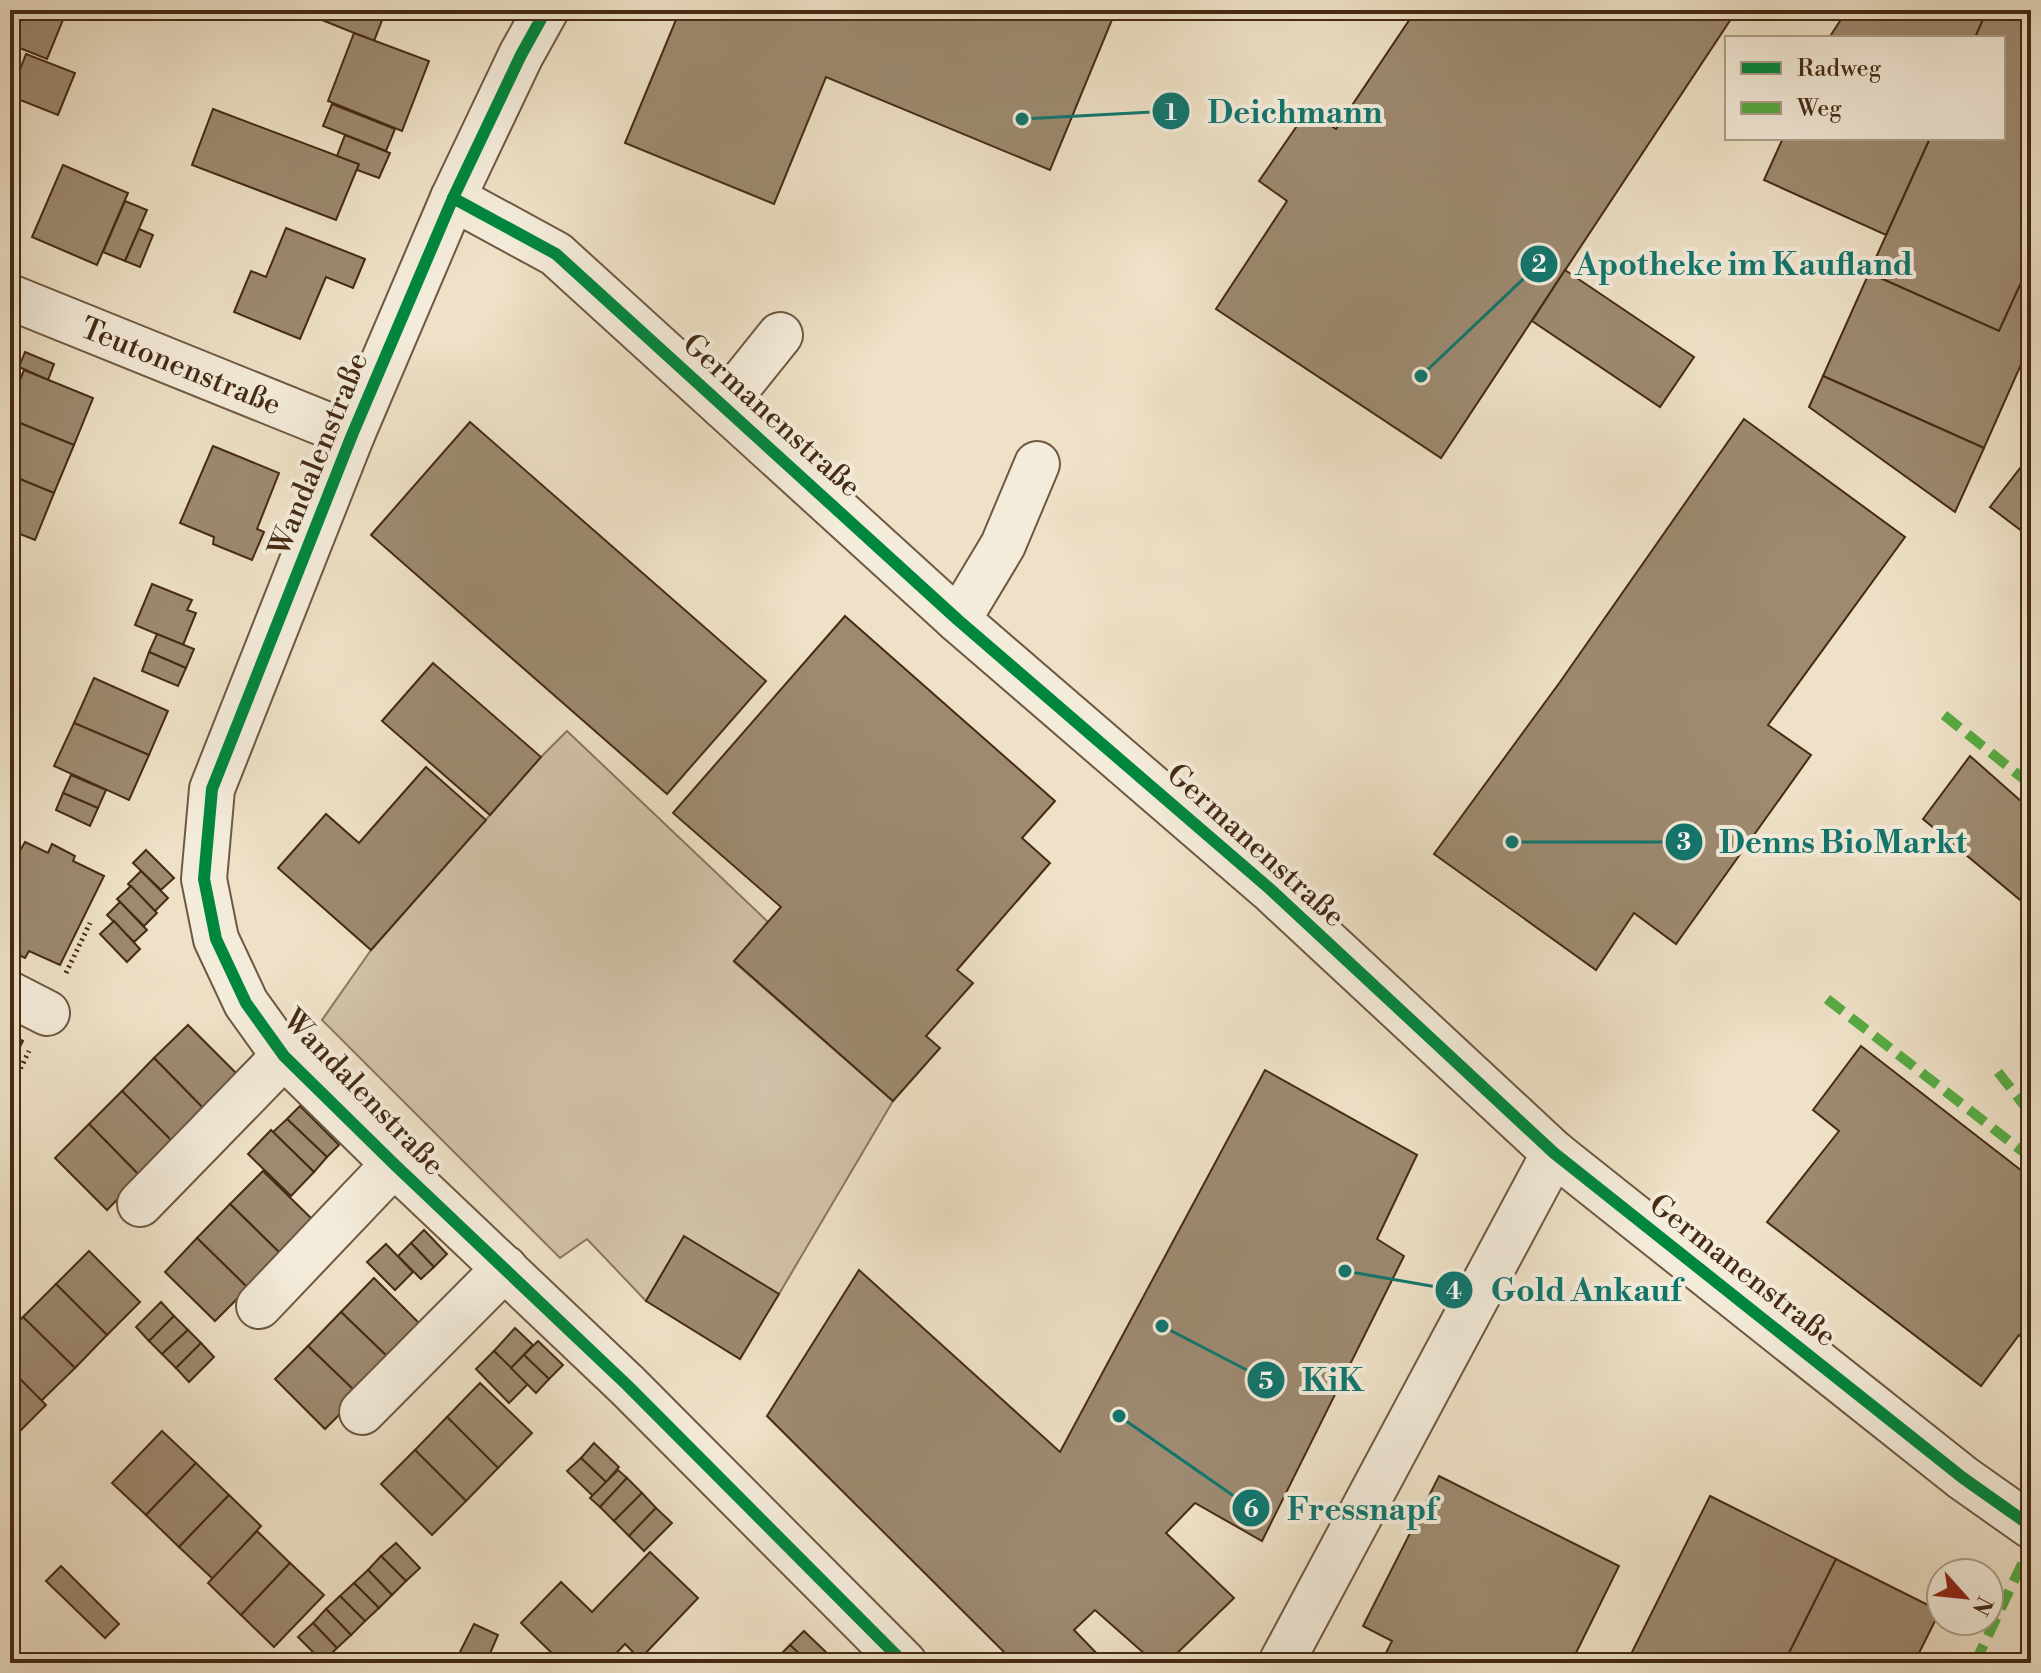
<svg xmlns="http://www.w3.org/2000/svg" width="2041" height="1673" font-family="'Libre Bodoni',serif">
	<rect width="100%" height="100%" fill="#eee1c7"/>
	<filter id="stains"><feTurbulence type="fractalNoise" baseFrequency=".0025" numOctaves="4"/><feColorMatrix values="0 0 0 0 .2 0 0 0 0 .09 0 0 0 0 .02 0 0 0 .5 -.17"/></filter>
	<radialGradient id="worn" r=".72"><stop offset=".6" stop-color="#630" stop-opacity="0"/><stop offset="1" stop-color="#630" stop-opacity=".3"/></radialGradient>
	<polygon fill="#d1c2a9" stroke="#8b765e" stroke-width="2" points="567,731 768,922 734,962 893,1101 779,1294 684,1237 646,1301 587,1239 560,1258 322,1020 371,950 541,757"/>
	<g fill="#9d8a71" stroke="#452b14" stroke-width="2">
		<polygon points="10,10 67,10 47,59 10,44"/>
		<polygon points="297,10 386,10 374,41"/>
		<polygon points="680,10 1116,10 1050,170 826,77 774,204 625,143"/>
		<polygon points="1416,10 1737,10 1441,458 1216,309 1287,201 1259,181 1308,110 1336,129"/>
		<polygon points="1847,10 1987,10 1975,38 1829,38"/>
		<polygon points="1987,10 2031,10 2031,261 1999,331 1869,273 1930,138 2003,138 2003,38 1975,38"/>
		<polygon points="354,33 429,61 402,131 328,101"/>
		<polygon points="26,54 75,73 58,115 10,96"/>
		<polygon points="332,104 395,129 386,151 323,126"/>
		<polygon points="213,109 359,164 336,220 192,165"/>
		<polygon points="345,135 390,153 379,178 357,170 359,164 337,156"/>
		<polygon points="1783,138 1930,138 1886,235 1764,180"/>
		<polygon points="63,165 128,193 97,265 32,237"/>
		<polygon points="125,201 147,210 125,261 103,252"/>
		<polygon points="286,228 365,259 353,288 326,277 300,339 234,312 251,271 266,277"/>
		<polygon points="139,229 153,235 140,267 125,261"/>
		<polygon points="2031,261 2031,342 1984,448 1823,376 1869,273 1999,331"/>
		<polygon points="1565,270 1694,357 1660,407 1532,321"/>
		<polygon points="25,352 54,364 48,380 19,367"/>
		<polygon points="24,370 93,398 74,445 10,419 10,404"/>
		<polygon points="1823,376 1984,448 1955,512 1809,407"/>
		<polygon points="10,419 74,445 54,493 10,475"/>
		<polygon points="1744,419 1905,537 1768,725 1811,755 1676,944 1634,913 1596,970 1434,854 1560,682"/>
		<polygon points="470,422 766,681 667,794 371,535"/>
		<polygon points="213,446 279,473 257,529 264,532 252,560 213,544 214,537 180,523"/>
		<polygon points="2031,454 2031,538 1990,507"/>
		<polygon points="10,475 54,493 35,540 10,530"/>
		<polygon points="152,584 192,600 187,610 196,613 183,645 135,625"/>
		<polygon points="845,616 1055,801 1022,838 1050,863 957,970 973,983 926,1036 940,1048 893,1101 734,961 781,907 673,813"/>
		<polygon points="157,634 194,649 186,668 149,652"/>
		<polygon points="149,652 186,668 178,686 142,671"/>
		<polygon points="433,663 541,757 490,815 382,721"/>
		<polygon points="94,678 168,711 149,755 74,723"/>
		<polygon points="74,723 149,755 129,800 54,766"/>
		<polygon points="1970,756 2031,810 2031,909 1923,819"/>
		<polygon points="426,767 486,820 371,950 278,868 326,814 359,843"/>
		<polygon points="71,775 106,790 98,808 63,793"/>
		<polygon points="63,793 98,808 90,826 56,810"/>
		<polygon points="25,842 48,853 52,844 75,856 73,861 104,876 60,965 29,951 25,958 10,951 10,859 13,854 17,856"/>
		<polygon points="146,850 174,878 161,890 133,863"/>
		<polygon points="141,871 168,898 155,911 128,884"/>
		<polygon points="131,886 157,913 144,926 117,899"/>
		<polygon points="120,902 147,930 134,942 107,915"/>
		<polygon points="114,921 140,949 127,962 100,934"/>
		<polygon points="188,1025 239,1076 205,1110 154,1058"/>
		<polygon points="10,1034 23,1041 10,1066"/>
		<polygon points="1861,1046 2031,1178 2031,1345 2019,1335 1981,1386 1767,1222 1839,1131 1813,1110"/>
		<polygon points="154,1058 205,1110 173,1142 122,1091"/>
		<polygon points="1265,1070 1417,1155 1377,1239 1404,1256 1262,1541 1195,1503 1166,1533 1234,1598 1167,1663 1155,1663 1095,1610 1074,1630 1106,1663 1015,1663 767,1416 859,1270 1060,1452"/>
		<polygon points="122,1091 173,1142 140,1176 89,1124"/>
		<polygon points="300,1106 339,1145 327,1157 287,1119"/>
		<polygon points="287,1119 327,1157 314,1172 273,1132"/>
		<polygon points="89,1124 140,1176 107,1210 55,1158"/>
		<polygon points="271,1130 314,1172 291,1196 248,1154"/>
		<polygon points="263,1171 313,1220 281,1254 230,1204"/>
		<polygon points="230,1204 281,1254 248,1288 197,1238"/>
		<polygon points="424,1230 447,1254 434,1267 411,1243"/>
		<polygon points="684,1236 779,1294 740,1359 646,1301"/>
		<polygon points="197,1238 248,1288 215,1321 165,1272"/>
		<polygon points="411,1243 434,1267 421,1279 398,1256"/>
		<polygon points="386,1244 413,1272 395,1290 367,1262"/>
		<polygon points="89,1251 140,1302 107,1335 56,1284"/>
		<polygon points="374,1278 424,1328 392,1361 341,1312"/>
		<polygon points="56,1284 107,1335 75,1368 23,1317"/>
		<polygon points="161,1302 174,1316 149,1341 136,1327"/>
		<polygon points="341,1312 392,1361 359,1395 308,1346"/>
		<polygon points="174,1316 188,1330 162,1354 149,1341"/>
		<polygon points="23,1317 75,1368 41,1401 10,1369 10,1330"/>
		<polygon points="515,1328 533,1345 511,1368 494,1351"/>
		<polygon points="188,1330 201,1343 176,1368 162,1354"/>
		<polygon points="538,1341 563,1365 549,1379 524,1355"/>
		<polygon points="201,1343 214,1357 189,1382 176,1368"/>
		<polygon points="308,1346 359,1395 325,1429 275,1379"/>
		<polygon points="494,1351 528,1384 509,1403 476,1369"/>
		<polygon points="524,1355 549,1379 536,1393 511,1368"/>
		<polygon points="10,1369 46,1405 13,1438 10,1435"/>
		<polygon points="480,1383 532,1433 498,1468 447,1417"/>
		<polygon points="447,1417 498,1468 466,1501 415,1450"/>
		<polygon points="162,1431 196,1463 146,1515 112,1483"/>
		<polygon points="594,1443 619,1467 606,1482 581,1458"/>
		<polygon points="415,1450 466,1501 432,1535 381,1484"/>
		<polygon points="581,1458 606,1482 593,1496 567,1471"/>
		<polygon points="196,1463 229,1495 179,1547 146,1515"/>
		<polygon points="618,1470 627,1478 600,1507 590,1498"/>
		<polygon points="1439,1476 1619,1566 1571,1663 1381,1663 1392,1641 1363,1626"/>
		<polygon points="627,1478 642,1493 614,1521 600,1507"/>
		<polygon points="642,1493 656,1508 629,1536 614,1521"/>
		<polygon points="229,1495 261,1526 213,1579 179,1547"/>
		<polygon points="1710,1496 1836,1559 1784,1663 1633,1663 1628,1660"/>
		<polygon points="656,1508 672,1523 644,1551 629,1536"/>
		<polygon points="257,1531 290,1563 241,1615 208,1583"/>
		<polygon points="396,1543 420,1568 406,1581 381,1556"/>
		<polygon points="650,1552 698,1598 640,1659 625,1644 607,1663 562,1663 521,1623 561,1582 592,1612"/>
		<polygon points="381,1556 406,1581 392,1595 368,1570"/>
		<polygon points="1836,1559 1940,1611 1914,1663 1784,1663"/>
		<polygon points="290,1563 324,1595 274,1647 241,1615"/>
		<polygon points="61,1566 119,1624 105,1638 46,1581"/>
		<polygon points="368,1570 392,1595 379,1608 354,1583"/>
		<polygon points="354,1583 379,1608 365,1621 340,1596"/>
		<polygon points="340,1596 365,1621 351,1635 326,1609"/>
		<polygon points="326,1609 351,1635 337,1648 313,1623"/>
		<polygon points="313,1623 337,1648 323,1662 298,1637"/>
		<polygon points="474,1624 498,1635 486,1663 482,1663 460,1652"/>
		<polygon points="804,1631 829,1655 821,1663 809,1663 790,1645"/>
		<polygon points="790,1645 809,1663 782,1663 777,1658"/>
	</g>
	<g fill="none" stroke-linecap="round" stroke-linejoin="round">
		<defs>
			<g id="minor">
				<polyline points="546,10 521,55 453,198 352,435 212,789 204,879 216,939 246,1003 284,1056 394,1164 627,1385 904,1663"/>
				<polyline points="453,198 556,254 958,620 1270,889 1554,1153 1963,1478 2031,1526"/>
				<polyline points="10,297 352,435"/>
				<polyline points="723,406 780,335"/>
				<polyline points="958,620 1003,545 1037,464"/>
				<polyline points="10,994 47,1013"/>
				<polyline points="140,1204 284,1056"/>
				<polyline points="259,1306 394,1164"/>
				<polyline points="362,1412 505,1268"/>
				<polyline points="1281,1663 1554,1153"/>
			</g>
		</defs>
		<use href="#minor" stroke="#6f5841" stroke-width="48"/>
		<g stroke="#452b14" stroke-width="5" stroke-dasharray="2 4" stroke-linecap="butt">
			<polyline points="66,973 90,923"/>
			<polyline points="10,1090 29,1051"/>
		</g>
		<use href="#minor" stroke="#f4ecdb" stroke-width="44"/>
		<g stroke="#56ab42" stroke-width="10" stroke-dasharray="20 10" stroke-linecap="butt">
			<polyline points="1944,715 2031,785"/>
			<polyline points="1827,999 2031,1158"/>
			<polyline points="1998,1072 2031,1114"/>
			<polyline points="1975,1663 2031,1545"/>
		</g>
		<defs>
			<g id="cycleway">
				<polyline points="546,10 521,55 453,198 352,435 212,789 204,879 216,939 246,1003 284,1056 394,1164 627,1385 904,1663"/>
				<polyline points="453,198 556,254 958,620 1270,889 1554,1153 1963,1478 2031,1526"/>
			</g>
		</defs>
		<use href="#cycleway" stroke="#f4ecdb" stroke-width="17"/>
		<use href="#cycleway" stroke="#00873e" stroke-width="12"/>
	</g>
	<g text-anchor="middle" stroke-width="8" stroke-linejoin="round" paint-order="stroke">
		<g font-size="30" fill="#452b14" stroke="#f4ecdb">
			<text transform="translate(181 366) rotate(22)" y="10">Teutonenstraße</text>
			<text transform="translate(772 415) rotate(42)" y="10">Germanenstraße</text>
			<text transform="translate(318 454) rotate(-68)" y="10">Wandalenstraße</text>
			<text transform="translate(1256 845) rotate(42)" y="10">Germanenstraße</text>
			<text transform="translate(364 1092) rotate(46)" y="10">Wandalenstraße</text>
			<text transform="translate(1743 1270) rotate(38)" y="10">Germanenstraße</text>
		</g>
	</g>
	<path fill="none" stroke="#0f766e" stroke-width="3" d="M1022 119L1171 111M1421 376L1539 264M1512 842L1684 842M1345 1271L1454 1290M1162 1326L1266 1380M1119 1416L1251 1508"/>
	<g fill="#0f766e" stroke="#f4ecdb" stroke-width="3">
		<circle cx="1022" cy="119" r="8"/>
		<circle cx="1421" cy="376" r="8"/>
		<circle cx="1512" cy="842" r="8"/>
		<circle cx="1345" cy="1271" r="8"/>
		<circle cx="1162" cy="1326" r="8"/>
		<circle cx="1119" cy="1416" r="8"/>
		<circle cx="1171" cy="111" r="20"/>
		<circle cx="1539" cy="264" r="20"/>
		<circle cx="1684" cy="842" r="20"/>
		<circle cx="1454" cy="1290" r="20"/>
		<circle cx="1266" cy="1380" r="20"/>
		<circle cx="1251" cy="1508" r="20"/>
	</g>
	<g font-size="24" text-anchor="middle" font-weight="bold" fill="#fff">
		<text x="1171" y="120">1</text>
		<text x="1539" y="272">2</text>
		<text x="1684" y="850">3</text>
		<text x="1454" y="1299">4</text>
		<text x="1266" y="1389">5</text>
		<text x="1251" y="1517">6</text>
	</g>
	<g font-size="32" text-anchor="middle" font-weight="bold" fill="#0f766e" stroke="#f4ecdb" stroke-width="8" stroke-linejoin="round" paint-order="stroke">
		<text x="1295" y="123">Deichmann</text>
		<text x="1744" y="275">Apotheke im Kaufland</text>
		<text x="1843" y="853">Denns BioMarkt</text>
		<text x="1586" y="1301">Gold Ankauf</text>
		<text x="1333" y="1391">KiK</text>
		<text x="1362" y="1520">Fressnapf</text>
	</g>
	<rect width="2041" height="1673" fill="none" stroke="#eee1c7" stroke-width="40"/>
	<rect x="12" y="12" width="2017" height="1649" fill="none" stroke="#452b14" stroke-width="4"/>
	<rect x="20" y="20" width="2001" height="1633" fill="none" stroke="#452b14" stroke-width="2"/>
	<rect x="1725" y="36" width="280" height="104" fill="#f4ecdb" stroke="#ae9f8b" stroke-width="2"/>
	<rect x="1741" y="62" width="40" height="12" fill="#00873e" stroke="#ae9f8b" stroke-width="2"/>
	<text x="1797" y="76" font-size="24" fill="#452b14">Radweg</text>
	<rect x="1741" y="102" width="40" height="12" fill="#56ab42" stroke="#ae9f8b" stroke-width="2"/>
	<text x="1797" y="116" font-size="24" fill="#452b14">Weg</text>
	<g transform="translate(1965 1597) rotate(117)"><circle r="38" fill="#f4ecdb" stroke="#ae9f8b" stroke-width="2"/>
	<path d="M0-6L14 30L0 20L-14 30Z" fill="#8f2418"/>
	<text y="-12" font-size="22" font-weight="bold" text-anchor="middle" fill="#452b14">N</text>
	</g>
	<rect width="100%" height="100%" filter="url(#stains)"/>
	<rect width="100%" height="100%" fill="url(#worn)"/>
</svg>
